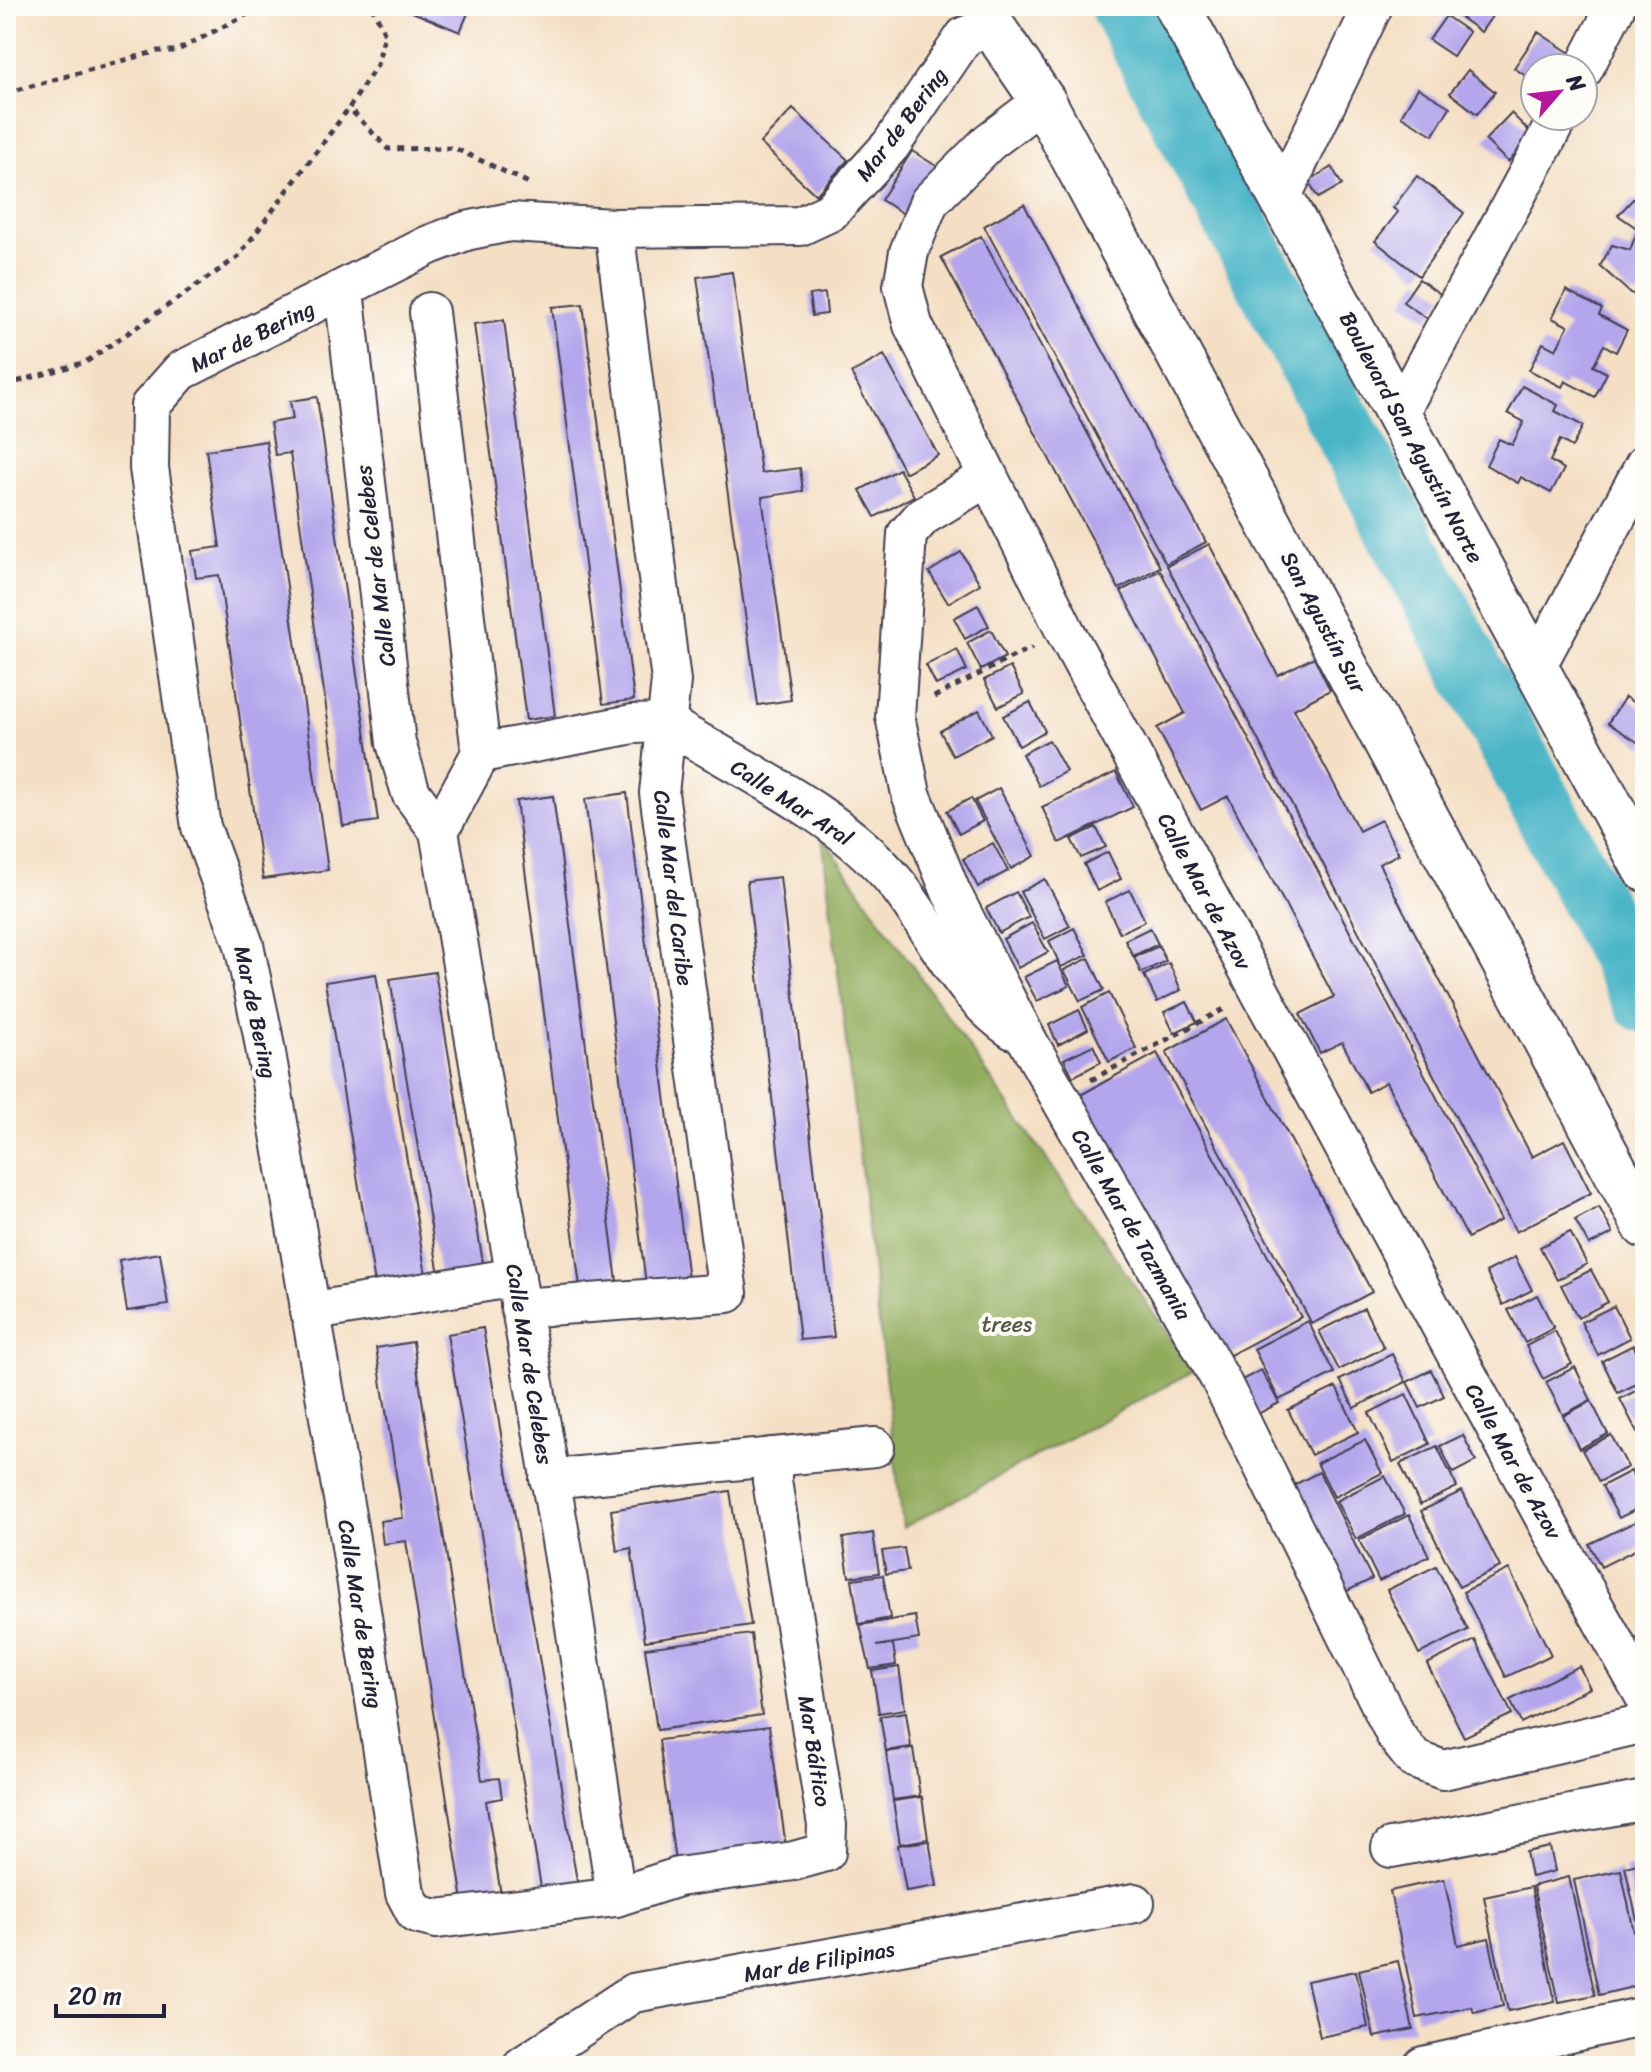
<svg xmlns="http://www.w3.org/2000/svg" width="1651" height="2072" font-family="Sriracha,sans-serif">
	<rect width="100%" height="100%" fill="#fdfcf7"/>
	<filter id="ink" filterUnits="userSpaceOnUse"><feTurbulence type="fractalNoise" baseFrequency=".0125" numOctaves="2"/><feDisplacementMap in="SourceGraphic" scale="16" xChannelSelector="R" yChannelSelector="G"/><feConvolveMatrix kernelMatrix="1 2 1 2 8 2 1 2 1" color-interpolation-filters="sRGB"/></filter>
	<filter id="wash" filterUnits="userSpaceOnUse"><feTurbulence type="fractalNoise" baseFrequency=".006" numOctaves="4" result="noise"/><feDisplacementMap in="SourceGraphic" scale="32" xChannelSelector="R" yChannelSelector="G"/><feGaussianBlur stdDeviation="1.8" result="paint"/><feColorMatrix in="noise" values="0 0 0 0 0 0 0 0 0 0 0 0 0 0 0 0 0 1.4 0 .05"/><feComposite in="paint" operator="in"/></filter>
	<g filter="url(#wash)">
		<rect width="100%" height="100%" fill="#f4dfc4"/>
		<polygon fill="#92ac5d" stroke="#5a674c" stroke-width="2" points="822,836 1194,1371 903,1528"/>
		<g fill="none" stroke-linecap="round" stroke-linejoin="round">
			<polyline stroke="#4ab5c7" stroke-width="64" points="1122,6 1645,1001"/>
		</g>
		<g id="blocks">
			<g fill="#b3a6ec">
				<polygon points="398,6 471,6 460,32"/>
				<polygon points="1457,6 1493,6 1497,9 1481,32 1453,12"/>
				<polygon points="1446,16 1469,32 1453,56 1429,40"/>
				<polygon points="1538,32 1570,53 1560,68 1535,68 1535,82 1514,68"/>
				<polygon points="1468,70 1495,92 1477,114 1450,93"/>
				<polygon points="1418,88 1450,107 1433,135 1401,116"/>
				<polygon points="793,109 848,160 816,195 760,143"/>
				<polygon points="1511,113 1533,135 1508,162 1485,140"/>
				<polygon points="912,151 938,167 907,216 881,200"/>
				<polygon points="1645,160 1645,182 1636,177"/>
				<polygon points="1332,167 1342,185 1318,198 1308,181"/>
				<polygon points="1417,176 1464,213 1419,276 1375,241 1398,212 1393,208"/>
				<polygon points="1633,199 1645,204 1645,299 1630,293 1600,266 1612,245 1630,250 1638,229 1618,215"/>
				<polygon points="1024,204 1206,542 1166,564 984,226"/>
				<polygon points="981,236 1160,567 1119,589 941,257"/>
				<polygon points="732,272 761,473 800,468 803,491 762,497 791,700 758,705 697,277"/>
				<polygon points="1419,279 1443,296 1428,319 1403,302"/>
				<polygon points="1566,290 1602,309 1599,315 1627,330 1616,352 1604,345 1593,366 1607,373 1595,397 1565,381 1562,387 1529,370 1543,343 1556,350 1568,326 1552,318"/>
				<polygon points="825,293 827,314 812,316 809,295"/>
				<polygon points="583,304 634,700 603,704 552,307"/>
				<polygon points="504,320 555,716 526,720 474,324"/>
				<polygon points="884,355 938,455 905,473 851,373"/>
				<polygon points="1522,386 1558,405 1555,411 1583,426 1572,447 1560,440 1550,461 1564,469 1551,493 1521,477 1518,483 1486,465 1499,439 1512,445 1524,422 1508,413"/>
				<polygon points="317,397 378,821 343,826 290,453 275,455 270,423 293,419 290,401"/>
				<polygon points="266,441 328,870 263,879 219,575 196,578 192,551 220,547 206,450"/>
				<polygon points="899,469 914,496 875,517 860,490"/>
				<polygon points="1209,544 1278,675 1314,657 1330,690 1294,709 1359,831 1381,820 1399,854 1379,864 1532,1157 1564,1140 1591,1193 1516,1232 1167,566"/>
				<polygon points="961,552 980,584 948,603 929,572"/>
				<polygon points="1160,570 1501,1220 1468,1238 1386,1082 1368,1092 1342,1042 1320,1053 1300,1014 1334,997 1228,796 1201,810 1157,728 1185,713 1121,591"/>
				<polygon points="978,605 989,626 965,639 954,618"/>
				<polygon points="991,630 1005,657 981,670 967,643"/>
				<polygon points="957,649 967,670 936,685 926,665"/>
				<polygon points="1010,667 1024,694 998,707 984,680"/>
				<polygon points="1625,697 1645,710 1645,747 1608,723"/>
				<polygon points="1030,702 1045,731 1019,746 1003,716"/>
				<polygon points="979,710 992,735 953,756 940,731"/>
				<polygon points="1049,740 1066,771 1039,786 1022,754"/>
				<polygon points="1116,772 1133,807 1059,843 1042,807"/>
				<polygon points="999,788 1035,856 1011,869 975,801"/>
				<polygon points="627,793 689,1287 647,1292 585,799"/>
				<polygon points="553,796 618,1289 581,1294 516,801"/>
				<polygon points="971,798 983,821 959,834 947,811"/>
				<polygon points="1096,827 1106,847 1081,858 1071,839"/>
				<polygon points="993,843 1008,871 978,887 963,859"/>
				<polygon points="1108,852 1121,879 1097,891 1084,864"/>
				<polygon points="780,877 834,1337 800,1340 747,881"/>
				<polygon points="1045,879 1070,926 1045,939 1020,892"/>
				<polygon points="1130,890 1145,921 1120,933 1105,902"/>
				<polygon points="1016,892 1029,917 999,933 986,908"/>
				<polygon points="1032,923 1048,952 1018,968 1003,939"/>
				<polygon points="1074,928 1088,955 1061,967 1049,941"/>
				<polygon points="1150,928 1158,944 1133,956 1125,940"/>
				<polygon points="1159,946 1166,961 1141,973 1134,957"/>
				<polygon points="1089,958 1104,990 1080,1001 1064,970"/>
				<polygon points="1057,961 1069,986 1037,1001 1024,977"/>
				<polygon points="1169,963 1181,990 1157,1002 1144,975"/>
				<polygon points="435,972 484,1269 439,1275 390,979"/>
				<polygon points="376,974 426,1275 375,1284 325,982"/>
				<polygon points="1109,993 1136,1048 1109,1062 1082,1007"/>
				<polygon points="1187,1002 1197,1022 1174,1033 1164,1012"/>
				<polygon points="1079,1010 1088,1029 1058,1045 1049,1025"/>
				<polygon points="1226,1019 1372,1292 1312,1324 1166,1052"/>
				<polygon points="1093,1045 1101,1062 1073,1077 1064,1059"/>
				<polygon points="1157,1053 1301,1317 1219,1361 1075,1098"/>
				<polygon points="1599,1207 1613,1233 1589,1245 1575,1220"/>
				<polygon points="1570,1232 1587,1264 1557,1280 1540,1247"/>
				<polygon points="160,1253 168,1305 127,1311 119,1260"/>
				<polygon points="1515,1257 1532,1290 1503,1305 1486,1272"/>
				<polygon points="1591,1270 1608,1302 1578,1318 1561,1285"/>
				<polygon points="1537,1295 1554,1328 1525,1343 1508,1310"/>
				<polygon points="1614,1306 1630,1338 1598,1355 1581,1322"/>
				<polygon points="1364,1308 1384,1348 1339,1370 1319,1331"/>
				<polygon points="1308,1321 1334,1373 1279,1400 1254,1349"/>
				<polygon points="483,1328 578,1887 542,1893 447,1334"/>
				<polygon points="1555,1331 1572,1364 1543,1379 1526,1346"/>
				<polygon points="413,1342 482,1780 499,1778 502,1798 486,1801 501,1895 463,1901 406,1541 383,1544 380,1521 403,1518 376,1348"/>
				<polygon points="1633,1345 1645,1368 1645,1380 1618,1393 1602,1361"/>
				<polygon points="1392,1354 1406,1382 1354,1408 1340,1380"/>
				<polygon points="1575,1367 1591,1400 1563,1415 1546,1382"/>
				<polygon points="1261,1370 1279,1403 1252,1417 1234,1384"/>
				<polygon points="1431,1370 1444,1396 1420,1408 1407,1382"/>
				<polygon points="1645,1386 1645,1427 1637,1432 1620,1399"/>
				<polygon points="1336,1387 1358,1432 1311,1455 1288,1410"/>
				<polygon points="1406,1394 1430,1444 1393,1462 1369,1413"/>
				<polygon points="1591,1401 1608,1434 1579,1449 1563,1416"/>
				<polygon points="1463,1435 1476,1461 1453,1473 1440,1446"/>
				<polygon points="1611,1435 1628,1467 1599,1482 1582,1450"/>
				<polygon points="1365,1440 1382,1473 1334,1497 1317,1463"/>
				<polygon points="1437,1446 1457,1487 1420,1505 1400,1464"/>
				<polygon points="1631,1471 1645,1505 1619,1518 1602,1486"/>
				<polygon points="1319,1472 1372,1579 1343,1593 1290,1487"/>
				<polygon points="1385,1476 1405,1514 1356,1539 1336,1501"/>
				<polygon points="730,1491 751,1625 645,1641 631,1548 617,1551 611,1510"/>
				<polygon points="1462,1491 1500,1567 1459,1587 1421,1511"/>
				<polygon points="1409,1515 1429,1556 1379,1581 1359,1540"/>
				<polygon points="1645,1517 1645,1545 1601,1567 1589,1544"/>
				<polygon points="873,1533 879,1573 849,1577 843,1538"/>
				<polygon points="904,1548 908,1571 886,1574 882,1551"/>
				<polygon points="1436,1566 1468,1630 1419,1654 1387,1590"/>
				<polygon points="1509,1569 1551,1655 1506,1677 1463,1592"/>
				<polygon points="883,1575 890,1618 859,1624 852,1579"/>
				<polygon points="915,1616 919,1639 876,1646 893,1644 896,1665 870,1669 860,1625"/>
				<polygon points="751,1634 762,1715 657,1730 645,1648"/>
				<polygon points="1645,1634 1645,1659 1635,1639"/>
				<polygon points="1475,1640 1512,1714 1464,1737 1427,1664"/>
				<polygon points="1579,1666 1590,1688 1521,1723 1510,1700"/>
				<polygon points="899,1667 905,1709 879,1713 872,1671"/>
				<polygon points="906,1712 911,1747 886,1751 880,1716"/>
				<polygon points="769,1726 787,1854 676,1869 659,1740"/>
				<polygon points="913,1748 920,1796 893,1800 886,1752"/>
				<polygon points="922,1797 928,1839 900,1844 893,1801"/>
				<polygon points="929,1841 937,1886 906,1891 898,1845"/>
				<polygon points="1550,1847 1555,1871 1531,1877 1526,1852"/>
				<polygon points="1645,1862 1645,1924 1638,1925 1625,1867"/>
				<polygon points="1621,1870 1645,1984 1599,1995 1574,1880"/>
				<polygon points="1569,1877 1595,1995 1559,2002 1533,1886"/>
				<polygon points="1444,1879 1458,1945 1489,1938 1503,2006 1474,2013 1472,2007 1417,2018 1390,1891"/>
				<polygon points="1531,1887 1555,2001 1508,2011 1484,1897"/>
				<polygon points="1645,1928 1645,1962 1644,1963 1637,1930"/>
				<polygon points="1398,1961 1413,2029 1374,2037 1359,1970"/>
				<polygon points="1356,1971 1368,2027 1320,2037 1307,1981"/>
				<polygon points="1644,2058 1645,2066 1614,2066 1614,2065"/>
			</g>
		</g>
	</g>
	<g filter="url(#ink)">
		<use href="#blocks" fill-opacity="0" stroke="#423e50" stroke-width="2"/>
		<g fill="none" stroke-linecap="round" stroke-linejoin="round">
			<defs>
				<g id="minor">
					<polyline points="1583,70 1616,6"/>
					<polyline points="1043,101 989,142 929,202 909,252 903,286 913,325 1065,631 1550,1528 1645,1697"/>
					<polyline points="1282,196 1373,6"/>
					<polyline points="344,291 396,743 411,793 439,831"/>
					<polyline points="429,312 481,753 439,831 569,1587 616,1897"/>
					<polyline points="1399,413 1559,116"/>
					<polyline points="986,478 923,516 907,534 895,716 911,794 951,892 1026,1038 1220,1379 1396,1736 1414,1759 1443,1770 1645,1723"/>
					<polyline points="1536,667 1645,464"/>
					<path d="M481 753 633 724 666 723C740 768 842 816 896 883 936 933 958 993 1013 1030"/>
					<polyline points="520,1308 728,1293 659,793 671,681 614,228"/>
					<polyline points="309,1312 516,1277"/>
					<polyline points="772,1457 772,1481 827,1825 826,1852 794,1861 678,1877 616,1897 437,1919 416,1914 405,1893 349,1533 262,1030 244,945 201,827 149,468 150,406 181,371 429,245 466,231 510,222 614,228 800,226 830,212 891,145 965,36 992,26 991,6"/>
					<polyline points="549,1479 875,1447"/>
					<polyline points="1391,1848 1645,1800"/>
					<polyline points="522,2066 633,1993 1135,1903"/>
					<polyline points="1423,2066 1645,2016"/>
				</g>
				<g id="major">
					<polyline points="1177,6 1645,869"/>
					<polyline points="992,26 1043,101 1645,1226"/>
				</g>
			</defs>
			<use href="#minor" stroke="#423e50" stroke-width="42"/>
			<use href="#major" stroke="#423e50" stroke-width="48"/>
			<g stroke="#423e50" stroke-width="5" stroke-dasharray="6 6" stroke-linecap="butt">
				<polyline points="372,6 385,34 377,65 349,108 388,149 454,148 531,184"/>
				<polyline points="6,93 158,51 176,51 263,6"/>
				<polyline points="6,385 86,362 238,257 349,108"/>
				<polyline points="934,697 1032,647"/>
				<polyline points="1091,1080 1226,1008"/>
			</g>
			<use href="#minor" stroke="#fff" stroke-width="38"/>
			<use href="#major" stroke="#fff" stroke-width="44"/>
		</g>
	</g>
	<g text-anchor="middle" stroke-width="8" stroke-linejoin="round" paint-order="stroke">
		<g font-size="22" fill="#22223b" stroke="#fdfcf7">
			<text transform="translate(901 124) rotate(-53)" y="8">Mar de Bering</text>
			<text transform="translate(252 336) rotate(-26)" y="8">Mar de Bering</text>
			<text transform="translate(1412 437) rotate(62)" y="8">Boulevard San Agustín Norte</text>
			<text transform="translate(375 566) rotate(-97)" y="8">Calle Mar de Celebes</text>
			<text transform="translate(1324 622) rotate(62)" y="8">San Agustín Sur</text>
			<text transform="translate(792 802) rotate(33)" y="8">Calle Mar Aral</text>
			<text transform="translate(674 888) rotate(83)" y="8">Calle Mar del Caribe</text>
			<text transform="translate(1205 891) rotate(62)" y="8">Calle Mar de Azov</text>
			<text transform="translate(256 1012) rotate(78)" y="8">Mar de Bering</text>
			<text transform="translate(1132 1224) rotate(60)" y="8">Calle Mar de Tazmania</text>
			<text transform="translate(530 1364) rotate(81)" y="8">Calle Mar de Celebes</text>
			<text transform="translate(1514 1461) rotate(61)" y="8">Calle Mar de Azov</text>
			<text transform="translate(361 1614) rotate(81)" y="8">Calle Mar de Bering</text>
			<text transform="translate(815 1751) rotate(81)" y="8">Mar Báltico</text>
			<text transform="translate(819 1961) rotate(-10)" y="8">Mar de Filipinas</text>
		</g>
		<g font-size="22" fill="#575c4b" stroke="#fdfcf7">
			<text x="1007" y="1332">trees</text>
		</g>
	</g>
	<rect width="1651" height="2072" fill="none" stroke="#fdfcf7" stroke-width="32"/>
	<g transform="translate(1559 92) rotate(62)"><circle r="38" fill="#fdfcf7" stroke="#a5a5ac" stroke-width="2"/>
	<path d="M0-6L14 30L0 20L-14 30Z" fill="#b5179e"/>
	<text y="-12" font-size="22" font-weight="bold" text-anchor="middle" fill="#22223b">N</text>
	</g>
	<path d="M56 2004v12h108v-12" fill="none" stroke="#22223b" stroke-width="4"/>
	<text x="68" y="2004" font-size="24" fill="#22223b" stroke="#fdfcf7" stroke-width="6" paint-order="stroke">20 m</text>
</svg>
